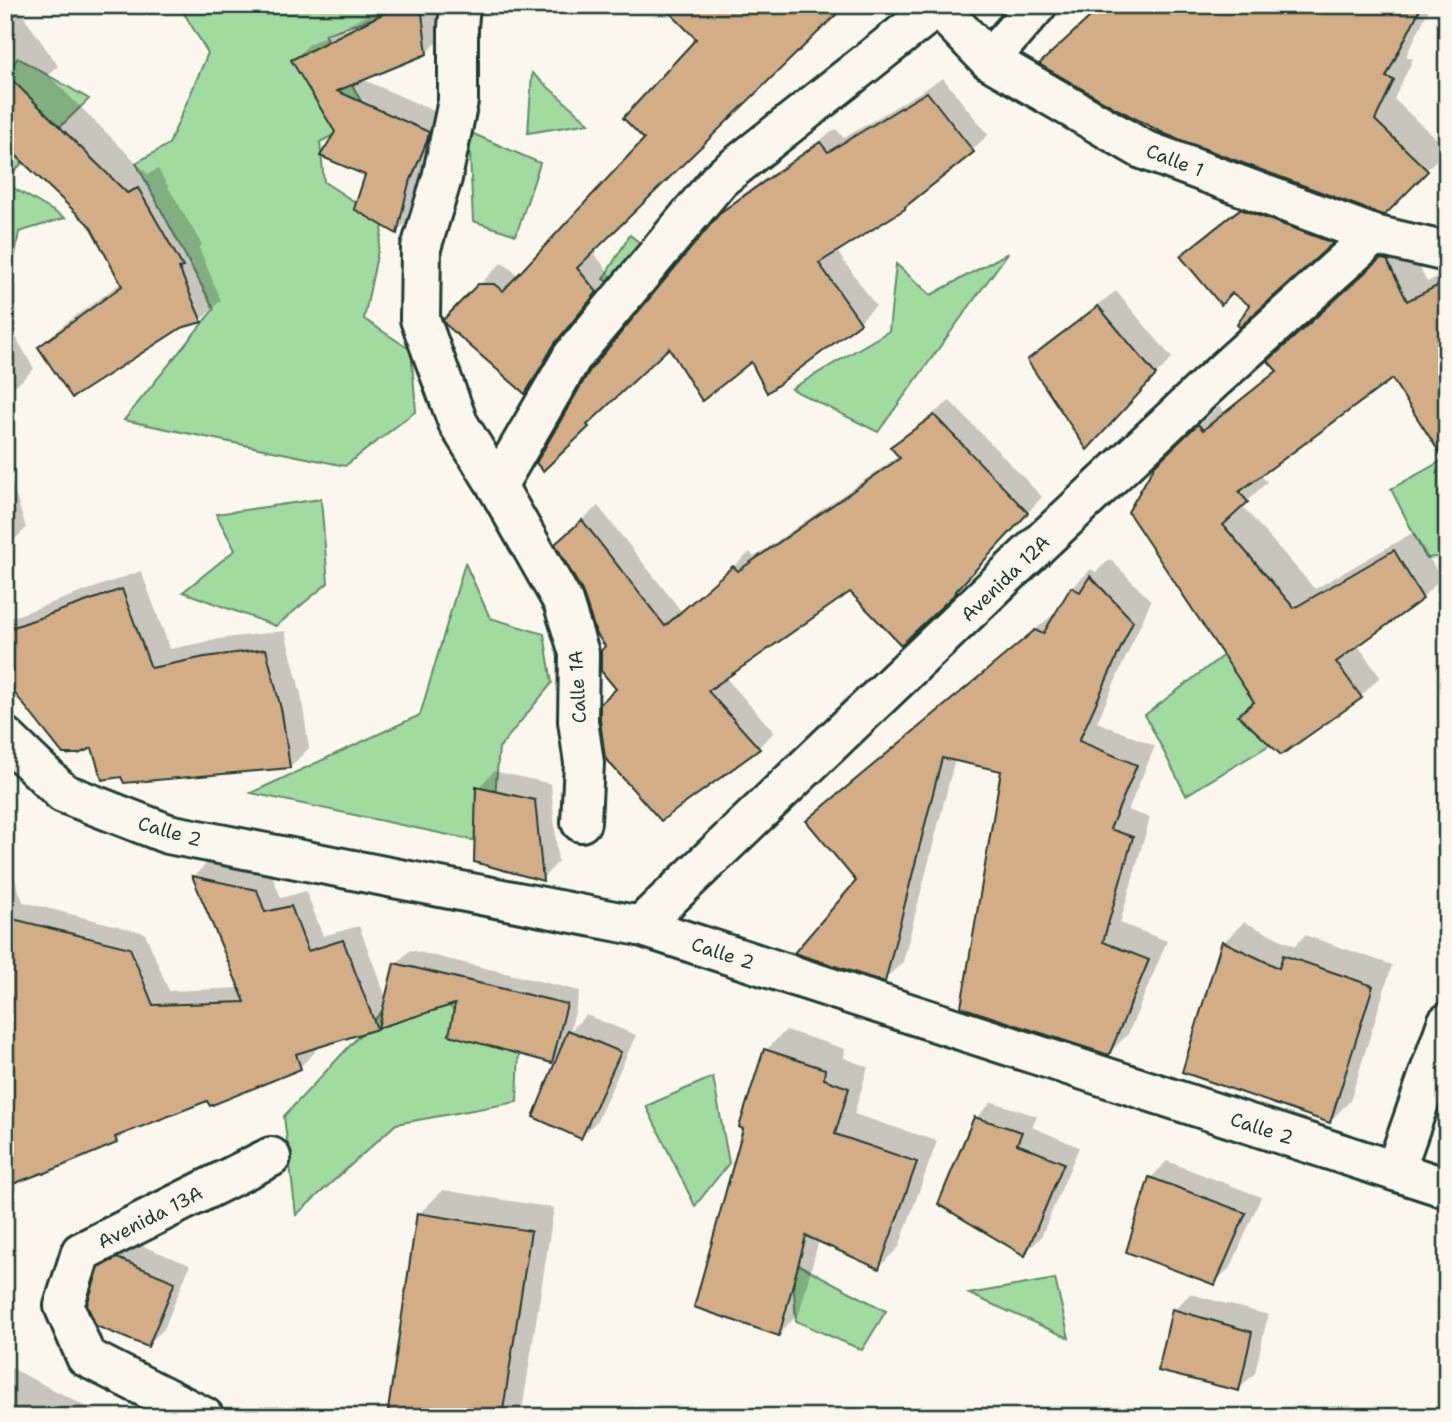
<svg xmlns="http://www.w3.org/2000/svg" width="1452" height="1422" font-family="'Shantell Sans',sans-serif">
	<rect width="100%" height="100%" fill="#fbf7ec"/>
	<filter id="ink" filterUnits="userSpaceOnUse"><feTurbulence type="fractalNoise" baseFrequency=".0143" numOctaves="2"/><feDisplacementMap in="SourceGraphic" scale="14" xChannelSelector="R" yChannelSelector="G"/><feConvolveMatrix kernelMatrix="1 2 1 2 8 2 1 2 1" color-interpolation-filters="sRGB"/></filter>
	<g filter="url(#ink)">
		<g fill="#a2dba0" stroke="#608c6a" stroke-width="2">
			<polygon points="179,5 414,5 325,34 369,116 320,142 324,182 384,221 364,319 411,350 416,411 345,466 124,420 214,309 136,163 169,144 208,53"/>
			<polygon points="18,58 89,99 5,180 5,72"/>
			<polygon points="532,73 589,123 528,133"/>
			<polygon points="469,132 540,163 516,235 473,221"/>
			<polygon points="5,183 65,218 19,232 5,312"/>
			<polygon points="630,235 691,284 661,310 603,279"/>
			<polygon points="1008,253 878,432 791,389 889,331 896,264 931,295"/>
			<polygon points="1447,458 1447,556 1426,558 1391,489"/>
			<polygon points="321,499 328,583 276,626 183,592 235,550 216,514"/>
			<polygon points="465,563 490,618 544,634 552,683 499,748 491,844 251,793 420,715"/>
			<polygon points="1225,654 1278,740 1186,795 1145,715"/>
			<polygon points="417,974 468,1024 519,1051 517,1102 396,1124 296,1215 284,1116"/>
			<polygon points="713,1077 729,1163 695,1206 646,1106"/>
			<polygon points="792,1261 886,1311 862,1350 796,1321"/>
			<polygon points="1055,1279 1069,1338 969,1294"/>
		</g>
		<g fill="#0003">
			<polygon points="5,5 16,5 58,66 48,75 148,174 158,169 202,245 199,248 221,300 201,320 41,347 61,327 122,282 91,225 5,143"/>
			<polygon points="387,5 439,5 443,36 426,53 362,79 445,116 424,168 413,215 397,232 367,174 337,132 293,61 309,44"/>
			<polygon points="844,5 592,251 612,276 570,325 540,376 525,392 453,312 502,262 519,276"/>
			<polygon points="1103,5 1431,5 1406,56 1413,59 1394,99 1447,149 1384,213"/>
			<polygon points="943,78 988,135 972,150 928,186 913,202 836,250 876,306 860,321 767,390 751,359 669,346 543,468 723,213 739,197 836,129 844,138"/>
			<polygon points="1258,193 1347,226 1240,325 1251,305 1182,256 1198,240"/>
			<polygon points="1401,240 1406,241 1427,282 1447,273 1447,327 1393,376 1260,474 1267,482 1242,506 1315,589 1414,532 1441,578 1422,598 1357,644 1380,677 1361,696 1281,752 1240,715 1255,700 1177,446 1219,406 1224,412 1277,369 1270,361"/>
			<polygon points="1116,291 1172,358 1103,431 1029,360 1045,344"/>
			<polygon points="5,318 34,369 19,383 5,391"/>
			<polygon points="950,401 1042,497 956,591 850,590 725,677 774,732 759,747 661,819 617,689 607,646 572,529 598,506 682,612 750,552 754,557 900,455 892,448 907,433"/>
			<polygon points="5,461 26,528 11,543 5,544"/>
			<polygon points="1110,559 1151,601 1097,722 1155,746 1128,810 1150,818 1120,923 1167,941 1128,1034 1109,1053 1003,770 955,759 903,962 884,980 858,881 808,821 827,803 1055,613 1057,614 1072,588 1091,569 1096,572"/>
			<polygon points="141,571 170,649 225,638 285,631 301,694 309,748 290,767 93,745 68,757 6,680 5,622 10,618"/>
			<polygon points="494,771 551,784 558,862 542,879 478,788"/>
			<polygon points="5,851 23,902 145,933 169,991 241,988 194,876 209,861 272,875 281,898 306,891 323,936 359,926 387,1000 396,964 410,950 580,991 570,1031 586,1015 636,1035 597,1121 581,1137 562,1051 552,1061 457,1001 382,1021 376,1027 314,1047 315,1052 300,1067 208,1099 128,1130 116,1142 5,1185"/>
			<polygon points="1244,922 1295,946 1305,935 1392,965 1350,1101 1330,1121 1224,942"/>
			<polygon points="786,1030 845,1049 844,1058 868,1067 854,1114 937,1141 899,1247 879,1267 819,1240 799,1314 778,1334 766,1050"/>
			<polygon points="992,1102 1037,1116 1032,1127 1079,1147 1041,1237 1025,1254 976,1118"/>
			<polygon points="1167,1161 1261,1197 1231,1267 1214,1283 1151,1178"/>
			<polygon points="443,1190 554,1208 521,1417 389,1417 419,1214"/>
			<polygon points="135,1243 190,1265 164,1329 147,1345 101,1268 118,1251"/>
			<polygon points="1190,1294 1268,1315 1255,1373 1239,1389 1174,1310"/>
			<polygon points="5,1365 101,1414 103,1412 112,1417 5,1417"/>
		</g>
		<g fill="#d3ad85" stroke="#1f3d34" stroke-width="2">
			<polygon points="400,5 421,5 427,54 337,91 429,132 427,141 408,187 397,234 354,209 365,175 320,156 335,132 291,60"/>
			<polygon points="662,5 846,5 577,268 597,292 555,343 525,394 445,324 443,320 478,284 494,284 503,291 644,139 623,118 696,39"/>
			<polygon points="1103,5 1422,5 1386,77 1394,80 1375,120 1428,171 1385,215 1380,214 1165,134 1117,109 1039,64"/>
			<polygon points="5,73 127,193 138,188 183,267 179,268 202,322 181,328 72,398 38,347 122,286 90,226 5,145"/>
			<polygon points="927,92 974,152 905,207 905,209 819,263 861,323 767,393 751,362 702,401 669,348 587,425 589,427 543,471 536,463 590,370 721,212 820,142 828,152"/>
			<polygon points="1240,209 1333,243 1240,327 1237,325 1249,305 1232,293 1221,305 1180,256"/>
			<polygon points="1380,259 1387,260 1407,301 1447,281 1447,464 1392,379 1239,492 1248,502 1223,525 1294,608 1394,550 1423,599 1336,662 1362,698 1281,755 1238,715 1254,702 1128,512 1155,465 1198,424 1203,430 1277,371 1268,361"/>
			<polygon points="1098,306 1156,375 1087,450 1027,360"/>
			<polygon points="934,415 1028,513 956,591 957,592 901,645 850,592 708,691 760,749 661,821 605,758 600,720 600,704 616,689 601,671 601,651 605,646 596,633 582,591 555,544 582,520 665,626 733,566 738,571 900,458 890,447"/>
			<polygon points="1090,576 1133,621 1079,741 1137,765 1110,829 1133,837 1103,942 1149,960 1109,1055 961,1007 1001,771 942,758 885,982 794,953 856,881 806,821 1035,630 1043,634 1071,587 1080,592"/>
			<polygon points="122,589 151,668 205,657 266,649 282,713 290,768 124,783 121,777 102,780 92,748 78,754 63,754 5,681 5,630"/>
			<polygon points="476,787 535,800 543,881 474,862"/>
			<polygon points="192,876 257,890 265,912 291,906 308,951 343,940 377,1029 296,1054 301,1069 210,1106 207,1101 115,1137 117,1143 43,1174 42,1173 5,1187 5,917 130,948 153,1005 245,1002"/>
			<polygon points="1222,941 1279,968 1283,955 1373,986 1330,1123 1182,1072"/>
			<polygon points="394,963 567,1004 552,1063 449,1035 455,1004 378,1028"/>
			<polygon points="568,1030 621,1052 581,1139 533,1117"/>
			<polygon points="764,1049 825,1069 824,1079 849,1088 835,1134 917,1162 879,1269 806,1236 779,1336 694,1307 743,1129 739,1127"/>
			<polygon points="974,1117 1022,1132 1017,1144 1064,1163 1025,1256 938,1204"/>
			<polygon points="1149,1177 1246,1213 1215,1285 1126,1252"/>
			<polygon points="417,1213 531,1231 502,1417 387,1417"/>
			<polygon points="117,1258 175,1282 148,1347 96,1326 87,1305 99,1267"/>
			<polygon points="1172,1309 1252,1332 1239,1391 1158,1371"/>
		</g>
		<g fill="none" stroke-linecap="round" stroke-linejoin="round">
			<defs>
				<g id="minor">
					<polyline points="460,5 458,27 458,101 442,178 421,248 420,319 458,423 497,486 563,602 579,653 578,721 584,763 581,822"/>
					<polyline points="936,5 989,60 1142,149 1374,235 1447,252"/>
					<polyline points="989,60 1037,5"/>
					<polyline points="497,486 572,357 720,179 937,7"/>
					<polyline points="5,737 63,793 168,834 640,926 1447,1188"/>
					<polyline points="640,926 1013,569 1207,386 1374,235"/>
					<polyline points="1395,1171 1447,1023"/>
					<polyline points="204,1417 86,1357 64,1306 81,1252 271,1157"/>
				</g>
			</defs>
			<use href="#minor" stroke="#1f3d34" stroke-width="44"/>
			<use href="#minor" stroke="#fbf7ec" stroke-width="38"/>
		</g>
	</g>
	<g text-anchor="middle" stroke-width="7" stroke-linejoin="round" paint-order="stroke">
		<g font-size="19" fill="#1f3d34" stroke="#fbf7ec">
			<text transform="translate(1175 160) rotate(21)" y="7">Calle 1</text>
			<text transform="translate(1005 578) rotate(-44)" y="7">Avenida 12A</text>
			<text transform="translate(577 687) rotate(-93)" y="7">Calle 1A</text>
			<text transform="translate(170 831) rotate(16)" y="7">Calle 2</text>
			<text transform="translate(723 953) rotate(18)" y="7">Calle 2</text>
			<text transform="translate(1262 1128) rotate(18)" y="7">Calle 2</text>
			<text transform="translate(150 1217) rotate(-27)" y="7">Avenida 13A</text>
		</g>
	</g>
	<rect width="1452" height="1422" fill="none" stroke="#fbf7ec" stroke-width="28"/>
	<rect x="14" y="14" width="1424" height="1394" fill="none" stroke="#1f3d34" stroke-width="2.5" filter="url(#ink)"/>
</svg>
